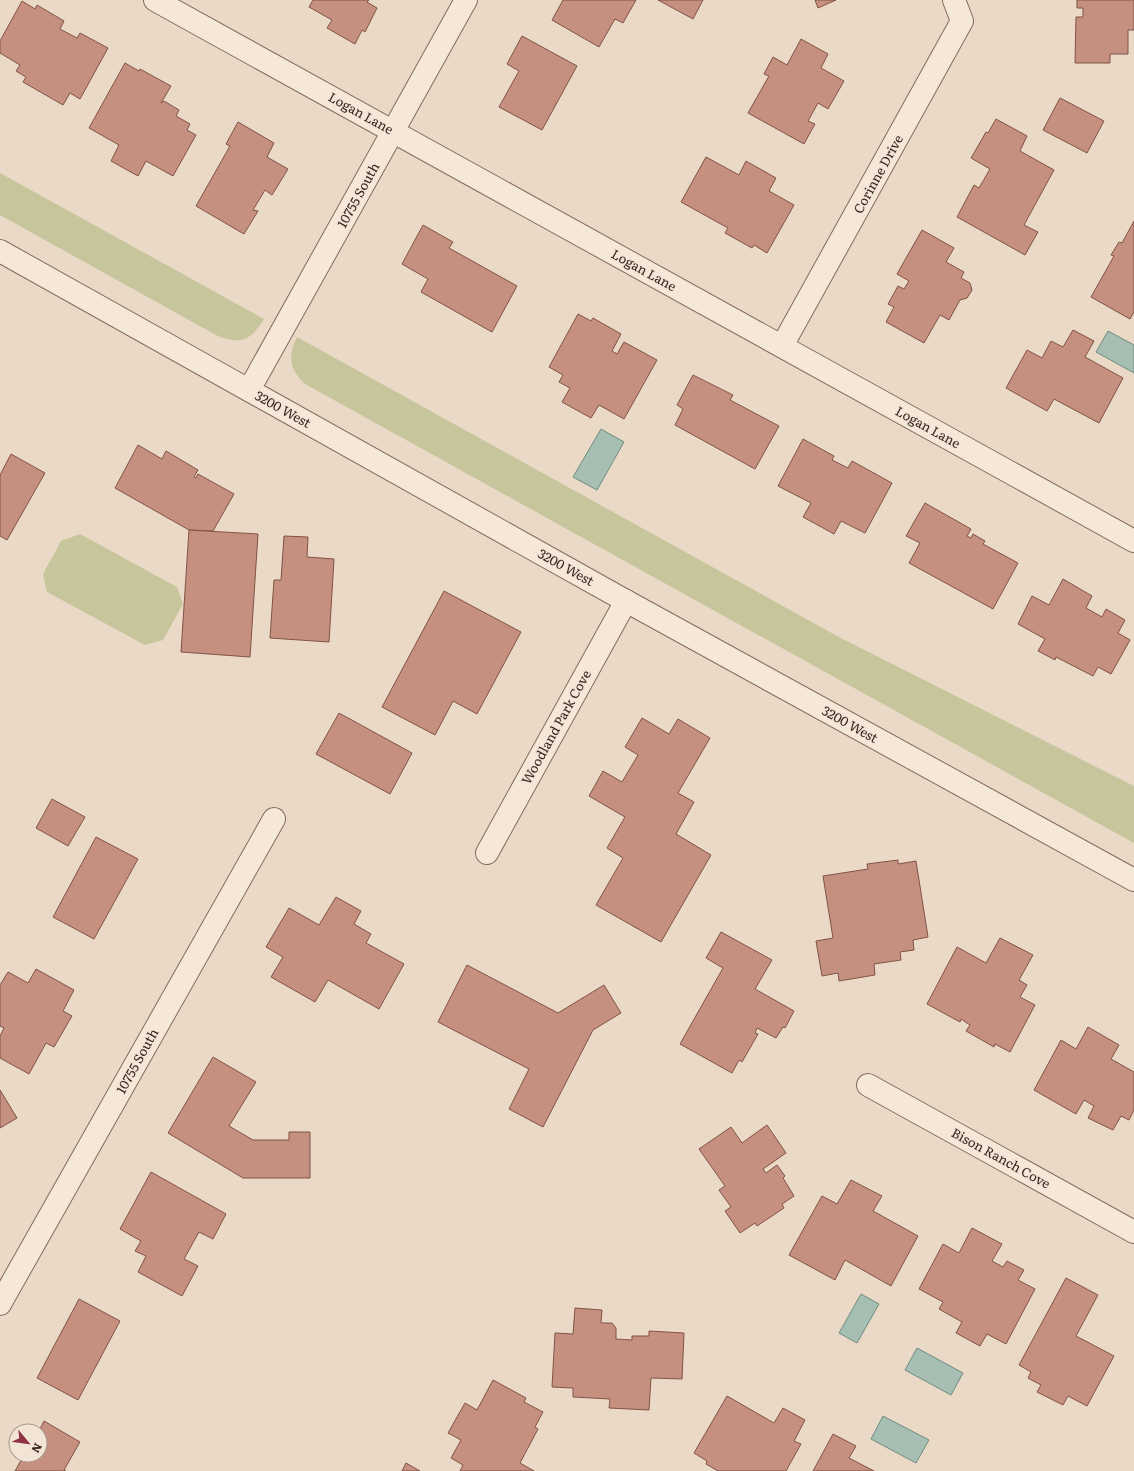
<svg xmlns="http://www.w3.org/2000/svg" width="1134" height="1471" font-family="Literata,serif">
	<rect width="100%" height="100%" fill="#ead9c6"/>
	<g fill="#c7c59b">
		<path d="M0 173 264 319C251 340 240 346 216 335L0 215Z"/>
		<path d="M297 337 837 636 1134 786V843L305 384C290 370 287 356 297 337Z"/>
		<polygon points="80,534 177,587 183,604 163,640 145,645 47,592 43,574 61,541"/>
	</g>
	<g fill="#a7beb3" stroke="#6f8c7f">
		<polygon points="1108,331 1134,345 1134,373 1096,352"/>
		<polygon points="601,429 624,442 597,490 573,477"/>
		<polygon points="861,1294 879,1304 857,1343 839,1333"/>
		<polygon points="917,1348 963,1373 951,1395 905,1370"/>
		<polygon points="883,1416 929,1440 916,1463 871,1439"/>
	</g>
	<g fill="#c5907f" stroke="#815345">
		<polygon points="313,0 369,0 367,2 377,8 365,32 362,30 355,44 327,28 332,20 309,7"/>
		<polygon points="563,0 636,0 623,23 615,19 599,47 552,20"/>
		<polygon points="658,0 703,0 693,19"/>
		<polygon points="815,0 836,0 818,8"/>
		<polygon points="1077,0 1134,0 1134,30 1128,30 1128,54 1110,54 1110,63 1075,63 1076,17 1083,17 1083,8 1077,8"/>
		<polygon points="22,1 35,9 37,5 64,21 60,29 77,38 80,33 108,48 80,99 70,93 63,105 23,82 26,77 16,71 20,65 0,53 0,41"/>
		<polygon points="522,36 577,66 542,130 499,107 519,71 507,64"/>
		<polygon points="801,39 828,54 821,68 844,81 828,109 818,103 808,121 815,124 804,144 748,113 769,76 764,74 773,57 787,65"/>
		<polygon points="125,63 139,71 140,69 171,86 161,103 164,101 179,110 176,116 190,124 187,130 196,135 173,176 146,161 138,176 111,161 119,145 89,128"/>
		<polygon points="1060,98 1104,121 1087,153 1043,130"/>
		<polygon points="996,119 1027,136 1020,151 1054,170 1024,225 1038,232 1025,255 957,217 974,185 979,188 990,169 971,158 986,132 988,133"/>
		<polygon points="238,122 274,143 267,157 288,169 272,195 265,190 253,210 258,211 244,234 196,206 230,146 226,144"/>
		<polygon points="706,157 739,175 746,161 776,178 769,191 794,205 767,253 754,245 752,248 725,233 728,228 681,202"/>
		<polygon points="1134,221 1134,312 1130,319 1091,297 1114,256 1111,255 1119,242 1122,243"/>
		<polygon points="423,225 453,242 449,248 517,286 492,332 421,292 428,279 402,264"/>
		<polygon points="922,230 954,248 946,262 964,272 961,278 970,283 972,290 967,298 960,300 949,320 940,315 924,343 886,322 894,307 888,304 898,286 904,289 909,281 897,274"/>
		<polygon points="578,314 591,321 593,318 621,334 612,351 617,354 624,342 657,360 624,419 599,405 591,418 562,402 570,388 559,382 563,375 549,367"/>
		<polygon points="1073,330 1094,341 1085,357 1123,378 1099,423 1054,399 1047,411 1006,388 1027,350 1042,358 1051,341 1063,347"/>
		<polygon points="693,375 733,395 730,400 779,426 755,469 675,425 683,409 677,405"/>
		<polygon points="803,439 834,456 832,460 848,468 852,461 892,483 865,533 841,521 834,534 803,517 811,503 778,486"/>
		<polygon points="138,445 162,459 166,451 198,470 194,477 196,478 198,474 234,494 213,531 189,530 115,488"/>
		<polygon points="11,454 45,473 7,540 0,536 0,475"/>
		<polygon points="925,503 971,529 967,536 971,538 973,534 985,541 983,544 1018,563 993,609 909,563 920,543 906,536"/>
		<polygon points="189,530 258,534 250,657 181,652"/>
		<polygon points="284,536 308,537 307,557 334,559 329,642 270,638 274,580 281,580"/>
		<polygon points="1063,579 1092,596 1086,608 1102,617 1106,609 1125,620 1118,633 1130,640 1111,674 1098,667 1093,676 1056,657 1055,660 1038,651 1045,639 1018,624 1032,596 1049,605"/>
		<polygon points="444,591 521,632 477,714 453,701 435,735 382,707"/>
		<polygon points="339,713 412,753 390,794 316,754"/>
		<polygon points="642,718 669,734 678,719 710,738 678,793 694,802 676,834 711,855 661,942 596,905 623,858 607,848 625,817 589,796 603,771 622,782 638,755 625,747"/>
		<polygon points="52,799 85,817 68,846 36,828"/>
		<polygon points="96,837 138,859 94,939 53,917"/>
		<polygon points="898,860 898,864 916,861 928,937 913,940 914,950 900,952 901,960 874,964 875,975 839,981 838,973 822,976 816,941 833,938 823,876 868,869 867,864"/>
		<polygon points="336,897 361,911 354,924 371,934 366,943 404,964 379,1009 328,980 315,1002 271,977 283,957 266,947 289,908 319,925"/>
		<polygon points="721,932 772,960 755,989 794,1011 785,1028 783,1027 776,1038 757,1028 755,1033 758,1034 742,1062 739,1060 732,1073 680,1044 723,968 706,958"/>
		<polygon points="1000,938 1033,955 1019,980 1027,985 1020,997 1035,1005 1010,1052 995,1044 994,1047 966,1031 970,1025 961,1019 960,1022 927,1004 957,947 986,963"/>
		<polygon points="467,965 558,1013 604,985 621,1013 593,1030 543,1127 509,1109 529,1069 438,1022"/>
		<polygon points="36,969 74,990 63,1011 72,1016 54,1047 46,1043 29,1074 0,1058 0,1036 4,1028 0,1026 0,985 8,972 28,983"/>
		<polygon points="1088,1027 1119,1045 1111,1059 1134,1072 1134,1110 1129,1120 1121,1116 1113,1130 1088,1118 1094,1106 1084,1100 1076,1114 1034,1090 1061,1040 1076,1049"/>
		<polygon points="213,1057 256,1082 229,1126 253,1140 289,1140 289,1132 310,1132 310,1178 243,1178 168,1133"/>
		<polygon points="0,1090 17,1118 0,1128"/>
		<polygon points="767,1125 786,1153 763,1169 766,1173 777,1165 785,1176 783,1178 794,1196 782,1204 784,1208 757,1226 755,1223 740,1233 725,1211 731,1207 719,1190 725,1186 699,1149 731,1127 742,1143"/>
		<polygon points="151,1172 226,1214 213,1239 199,1232 184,1259 198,1266 182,1296 138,1272 146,1256 135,1251 141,1241 120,1229"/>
		<polygon points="851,1180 882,1196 873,1211 918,1236 891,1286 845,1260 835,1280 789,1255 822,1196 837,1204"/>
		<polygon points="972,1228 1002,1244 992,1261 1003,1267 1007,1261 1024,1270 1018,1280 1035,1289 1006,1344 987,1334 980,1346 956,1333 962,1322 939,1309 943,1302 919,1289 943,1244 959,1253"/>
		<polygon points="1066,1278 1098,1295 1076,1336 1114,1356 1087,1406 1068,1396 1063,1405 1037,1392 1041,1385 1028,1378 1031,1372 1019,1365"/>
		<polygon points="79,1299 120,1321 78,1400 37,1378"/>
		<polygon points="575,1308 602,1310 601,1323 612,1323 616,1328 616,1339 632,1340 632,1336 649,1336 649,1331 684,1333 682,1379 651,1378 649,1410 609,1408 610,1399 573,1397 573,1388 552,1387 555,1333 573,1334"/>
		<polygon points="493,1380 526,1398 524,1402 543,1412 535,1427 538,1429 520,1463 534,1471 460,1471 463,1465 451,1458 461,1440 448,1433 465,1403 477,1410"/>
		<polygon points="727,1396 774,1423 783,1408 805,1420 794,1441 801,1444 786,1471 718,1471 706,1464 707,1461 694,1453"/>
		<polygon points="44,1421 80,1442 64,1470 66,1471 15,1471 24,1455 40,1455 39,1431"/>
		<polygon points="833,1434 856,1446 849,1458 874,1471 813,1471"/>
		<polygon points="406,1463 420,1471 402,1471"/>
	</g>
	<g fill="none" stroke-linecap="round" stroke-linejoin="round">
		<defs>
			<g id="minor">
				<polyline points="155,0 1134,541"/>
				<polyline points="782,346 962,21 954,0"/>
				<polyline points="249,390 466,0"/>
				<polyline points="487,853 626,601"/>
				<polyline points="868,1085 1134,1232"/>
				<polyline points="0,1304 274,819"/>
			</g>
			<polyline id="tertiary" points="0,251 626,601 1134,880"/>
		</defs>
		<use href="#minor" stroke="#846b5d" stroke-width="24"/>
		<use href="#tertiary" stroke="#846b5d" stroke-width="24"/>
		<use href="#minor" stroke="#f6e8d9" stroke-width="22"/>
		<use href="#tertiary" stroke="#f6e8d9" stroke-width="22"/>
	</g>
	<g text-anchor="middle" stroke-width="3" stroke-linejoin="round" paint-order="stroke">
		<g font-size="13" fill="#352720" stroke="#f2e5d5">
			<text transform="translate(361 113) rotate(29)" y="5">Logan Lane</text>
			<text transform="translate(878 174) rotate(-61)" y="5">Corinne Drive</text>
			<text transform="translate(358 195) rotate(-61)" y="5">10755 South</text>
			<text transform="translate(644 270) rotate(29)" y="5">Logan Lane</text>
			<text transform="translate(283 409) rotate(29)" y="5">3200 West</text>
			<text transform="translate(928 427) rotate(29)" y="5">Logan Lane</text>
			<text transform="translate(566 567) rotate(29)" y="5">3200 West</text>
			<text transform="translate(850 724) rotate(29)" y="5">3200 West</text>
			<text transform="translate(556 727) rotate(-61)" y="5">Woodland Park Cove</text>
			<text transform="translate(137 1061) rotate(-61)" y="5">10755 South</text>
			<text transform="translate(1001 1158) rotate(29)" y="5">Bison Ranch Cove</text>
		</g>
	</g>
	<g transform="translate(28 1443) rotate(119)"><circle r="19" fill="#f2e5d5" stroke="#a6998d"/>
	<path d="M0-3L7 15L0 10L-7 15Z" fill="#8d3343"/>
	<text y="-6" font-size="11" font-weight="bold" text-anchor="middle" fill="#352720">N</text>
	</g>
</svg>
